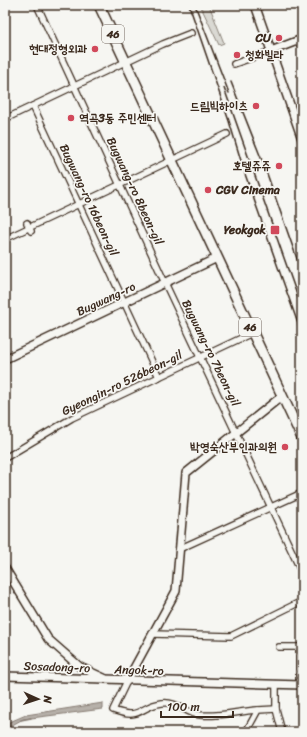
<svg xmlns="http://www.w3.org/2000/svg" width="307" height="737" font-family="Sriracha,'Poor Story',sans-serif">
	<rect width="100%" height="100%" fill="#f6f6f2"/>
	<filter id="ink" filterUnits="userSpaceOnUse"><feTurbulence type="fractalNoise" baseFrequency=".025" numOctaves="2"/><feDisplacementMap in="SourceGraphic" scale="8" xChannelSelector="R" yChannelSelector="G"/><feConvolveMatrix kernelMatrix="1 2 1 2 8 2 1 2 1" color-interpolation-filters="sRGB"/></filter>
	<g filter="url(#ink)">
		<polygon fill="#dad9d3" stroke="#8a8278" points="206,5 209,5 224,43 219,45 201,7"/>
		<polygon fill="#b6b0a9" stroke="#857a71" points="103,703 103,709 23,719 5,729 5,724 26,715"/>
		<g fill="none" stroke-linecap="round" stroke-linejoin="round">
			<polyline stroke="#857a71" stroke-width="1.5" points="21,720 31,718"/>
			<defs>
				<g id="minor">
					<polyline points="37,5 165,283 302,573"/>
					<polyline points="234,64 271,51"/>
					<polyline points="33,106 159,377"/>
					<polyline points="5,119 163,44 191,33"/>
					<polyline points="27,223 31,231"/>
					<polyline points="5,239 227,134"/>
					<polyline points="5,458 72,418 252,333"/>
					<polyline points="179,549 302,493"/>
					<polyline points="153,634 231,636 302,601"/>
					<polyline points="279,647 302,647"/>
					<path d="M127 681 113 710C142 721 139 706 162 703 177 701 187 714 200 715 220 717 238 711 258 710"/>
					<polyline points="276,685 276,709 282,732"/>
					<polyline points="299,685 299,647"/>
					<polyline points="246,732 258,710 276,709"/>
				</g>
				<g id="tertiary">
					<polyline points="255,5 302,139"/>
					<polyline points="271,51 302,39"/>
					<polyline points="5,359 217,258"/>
					<polyline points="5,568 48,639 80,667 104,678"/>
					<polyline points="5,676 302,685"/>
					<polyline points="127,681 176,591 186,473 282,396"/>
				</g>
				<polyline id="primary" points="99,5 302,438"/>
			</defs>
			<use href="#minor" stroke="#3b2a1e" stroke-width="8"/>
			<use href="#tertiary" stroke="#3b2a1e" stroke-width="10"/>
			<use href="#primary" stroke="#3b2a1e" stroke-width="12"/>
			<use href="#minor" stroke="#f6f6f2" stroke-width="5.5"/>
			<use href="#tertiary" stroke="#f6f6f2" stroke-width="7"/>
			<use href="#primary" stroke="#f6f6f2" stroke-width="9"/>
			<g stroke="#3b2a1e" stroke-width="1.5">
				<polyline points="189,5 229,121 245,174 302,335"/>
				<polyline points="195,5 229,93"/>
				<polyline points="231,82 265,168 302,273"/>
				<polyline points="224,88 302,309"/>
			</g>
		</g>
	</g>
	<g fill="#d1495b" stroke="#f6f6f2" stroke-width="1.5">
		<circle cx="279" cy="38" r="4"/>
		<circle cx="95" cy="49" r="4"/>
		<circle cx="237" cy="55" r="4"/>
		<circle cx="256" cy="106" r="4"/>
		<circle cx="71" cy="118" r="4"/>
		<circle cx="279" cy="166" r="4"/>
		<circle cx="208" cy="190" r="4"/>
		<rect x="270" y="225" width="10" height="10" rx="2"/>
		<circle cx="285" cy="447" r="4"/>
	</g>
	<g text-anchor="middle" stroke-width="3.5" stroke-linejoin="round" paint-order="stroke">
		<g fill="#f6f6f2" stroke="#73675e" stroke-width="1">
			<rect x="102" y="25" width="22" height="18" rx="3"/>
			<rect x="239" y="318" width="22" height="18" rx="3"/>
		</g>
		<g font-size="11" font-weight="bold" fill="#3b2a1e">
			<text x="113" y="38">46</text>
			<text x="250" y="331">46</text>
		</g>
		<g font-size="12" font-weight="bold" fill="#3b2a1e" stroke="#f6f6f2" text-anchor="end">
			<text x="271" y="42">CU</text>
			<text x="87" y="53">현대정형외과</text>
			<text x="245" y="59" text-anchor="start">청화빌라</text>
			<text x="248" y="110">드림빅하이츠</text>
			<text x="79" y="122" text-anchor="start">역곡3동 주민센터</text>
			<text x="271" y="170">호텔쥬쥬</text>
			<text x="216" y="194" text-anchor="start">CGV Cinema</text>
			<text x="266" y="234">Yeokgok</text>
			<text x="277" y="451">박영숙산부인과의원</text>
		</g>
		<g font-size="12" fill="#3b2a1e" stroke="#f6f6f2">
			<text transform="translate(135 191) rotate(65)" y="4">Bugwang-ro 8beon-gil</text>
			<text transform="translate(89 200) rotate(65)" y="4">Bugwang-ro 16beon-gil</text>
			<text transform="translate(106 299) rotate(-25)" y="4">Bugwang-ro</text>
			<text transform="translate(211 353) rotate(64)" y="4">Bugwang-ro 7beon-gil</text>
			<text transform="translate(122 383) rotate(-26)" y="4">Gyeongin-ro 526beon-gil</text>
			<text transform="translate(57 667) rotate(2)" y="4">Sosadong-ro</text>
			<text transform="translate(139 670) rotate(2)" y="4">Angok-ro</text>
		</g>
	</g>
	<rect width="307" height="737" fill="none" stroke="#f6f6f2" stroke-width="20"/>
	<rect x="10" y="10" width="287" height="717" fill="none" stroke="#3b2a1e" stroke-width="1.5" filter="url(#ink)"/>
	<g transform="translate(38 699) rotate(93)" stroke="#f6f6f2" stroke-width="3" paint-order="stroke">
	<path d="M0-3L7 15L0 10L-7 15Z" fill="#3b2a1e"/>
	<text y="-6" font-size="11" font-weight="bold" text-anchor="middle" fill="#3b2a1e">N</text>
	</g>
	<path d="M161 711v6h72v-6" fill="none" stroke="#3b2a1e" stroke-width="2"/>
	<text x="167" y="711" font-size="12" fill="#3b2a1e" stroke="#f6f6f2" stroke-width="3" paint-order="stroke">100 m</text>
</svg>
